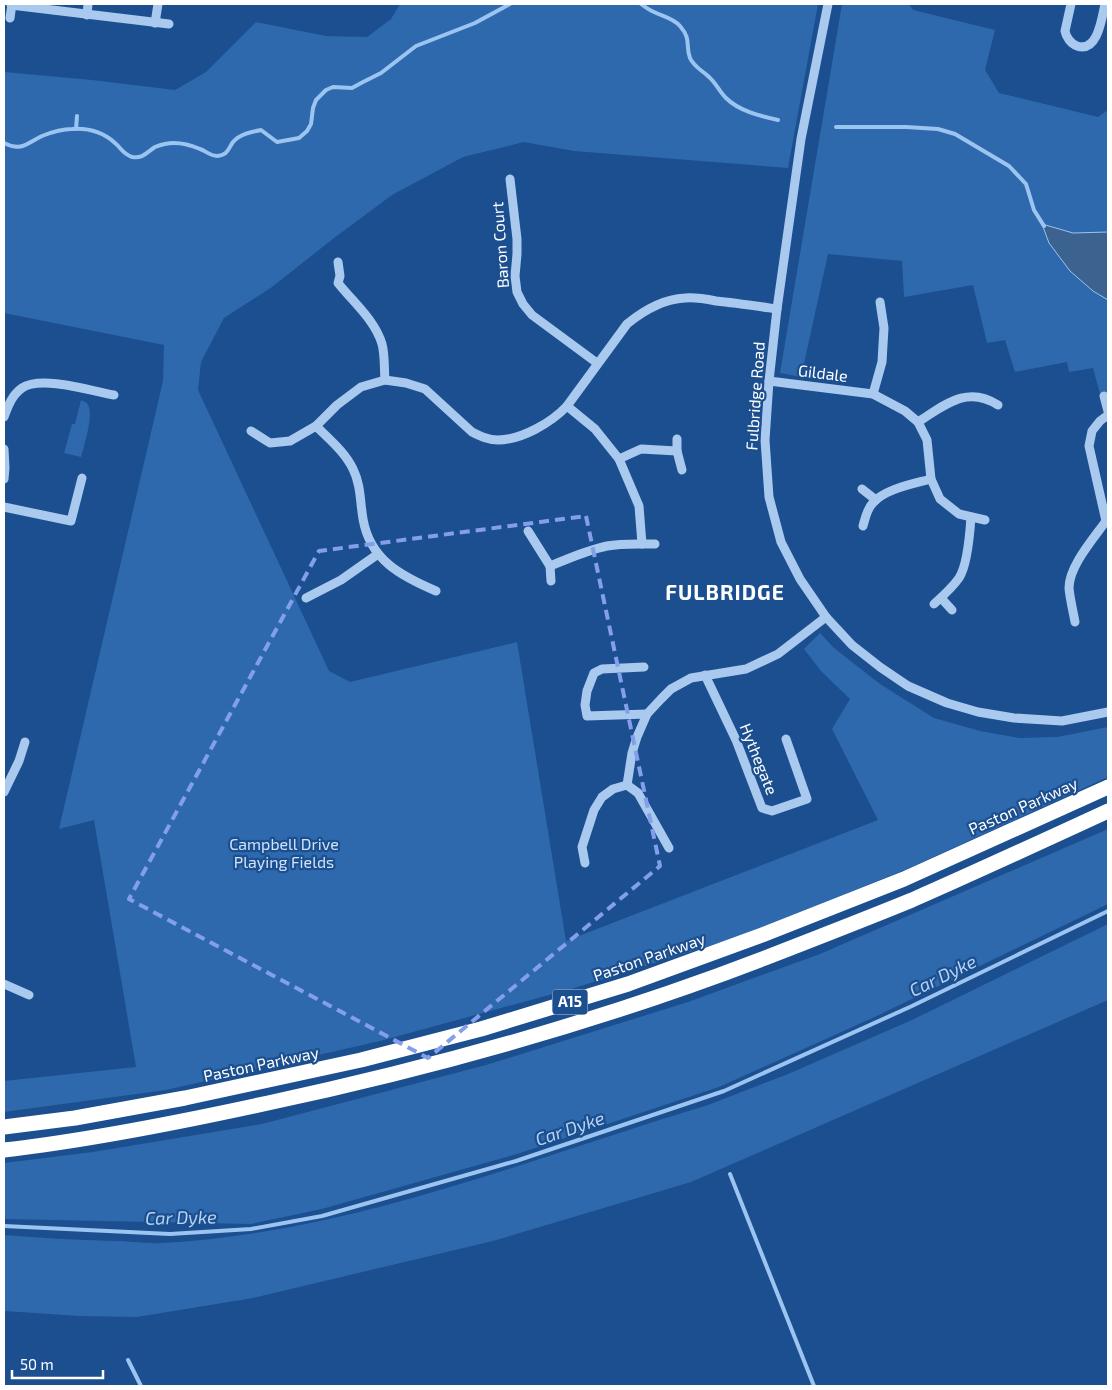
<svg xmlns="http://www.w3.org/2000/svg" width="1112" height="1390" font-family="'Exo 2',sans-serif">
	<rect width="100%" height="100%" fill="#1b4f8f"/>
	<g fill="#2e69ad">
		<polygon points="400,4 818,4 788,168 574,151 524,142 463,157 392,195 334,238 272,287 224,318 201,362 198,390 329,671 350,682 517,642 566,941 878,820 832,729 850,699 821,671 804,649 820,633 834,648 880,684 934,718 980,731 1020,738 1057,737 1108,727 1108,777 905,870 729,940 571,989 380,1041 166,1090 4,1112 4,1081 136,1067 94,820 59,829 163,381 164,345 4,313 4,72 92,80 175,90 206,72 256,22 326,36 367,37 391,19"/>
		<polygon points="842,4 909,4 913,10 995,30 985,70 999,93 1098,117 1108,110 1108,395 1100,394 1093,368 1069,372 1067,362 1015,372 1005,340 987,343 973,285 904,297 902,261 828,254 801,377 780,373"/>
		<path d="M81 400C84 402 86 401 88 405 94 415 84 446 81 457L64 453 72 424H75Z"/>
		<polygon points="1108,829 1108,904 879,1015 719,1087 517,1154 322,1209 251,1224 4,1219 4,1163 93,1152 262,1124 486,1065 688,1002 820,954"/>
		<path d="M1108 924V1000L691 1182 493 1241 253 1298 137 1317 80 1316 4 1311V1235C40 1238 76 1240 113 1241 129 1241 146 1244 162 1243 352 1233 528 1159 708 1105L788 1074 912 1020Z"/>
	</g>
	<polygon fill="#3c6290" stroke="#9cc4f0" points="1042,224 1073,233 1108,232 1108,300 1093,291 1070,271 1049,243"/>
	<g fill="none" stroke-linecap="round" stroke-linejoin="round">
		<g stroke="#9cc4f0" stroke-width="4">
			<path d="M641 4C645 7 649 10 654 12 664 17 673 18 680 26 692 40 685 45 690 58 694 67 703 71 709 77 716 83 719 91 726 98 739 111 760 116 778 120"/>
			<polyline points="836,127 906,127 938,129 955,134 1009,166 1026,184 1034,210 1044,226"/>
			<polyline points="76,129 77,116"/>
			<path d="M4 143C22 152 27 143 42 136 52 132 61 129 72 129 87 128 103 132 115 143 121 148 123 154 132 157 143 159 147 152 155 147 160 145 168 143 174 143 182 143 193 146 200 149 206 151 210 156 217 156 228 155 228 149 233 142 240 134 251 132 261 130L277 142 299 138 307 131 311 124 313 108 316 100 326 90 333 87 352 88 363 82 381 73 416 46 475 23 510 4"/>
			<polyline points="730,1174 814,1386"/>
			<polyline points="4,1226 170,1234 251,1229 322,1216 516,1161 724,1091 912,1006 1108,911"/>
			<polyline points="128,1360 141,1386"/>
		</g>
		<g stroke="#a9c9ee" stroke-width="9">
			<polyline points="828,4 801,139 777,309 769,381 765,440 769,497 781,542 800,579 826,617 852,645 880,667 908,686 947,703 978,712 1014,718 1062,721 1108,712"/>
			<path d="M1071 4 1065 31C1066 37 1071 44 1077 46 1098 53 1102 17 1105 4"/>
			<polyline points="11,5 169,24"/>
			<polyline points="87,15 88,4"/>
			<polyline points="10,18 12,4"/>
			<polyline points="155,23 158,4"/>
			<polyline points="510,179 517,239 517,254 515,276 517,292 523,304 532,315 597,363"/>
			<path d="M338 262 340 276 338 283C353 302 375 320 382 344 385 355 384 368 385 380"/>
			<polyline points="769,381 873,394 905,411 918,422 927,440 931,479 940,499 959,514 985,520"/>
			<polyline points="873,394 882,362 884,328 880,302"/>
			<polyline points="1104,396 1108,411"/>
			<polyline points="567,406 595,429 619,459 639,506 642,544"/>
			<path d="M4 417C8 406 12 395 22 388 41 375 92 391 114 395"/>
			<path d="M918 422C945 405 967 385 998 405"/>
			<path d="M316 426C329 439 345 452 353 469 361 485 360 502 363 519 370 560 401 576 436 591"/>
			<path d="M251 431 270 443 290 441 316 426 337 405 361 387 385 380 406 383 425 389 472 432C480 436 488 440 498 440 521 440 551 423 567 406L627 324C643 311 663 299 685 298 695 297 706 299 716 301 736 303 756 306 777 309"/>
			<polyline points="677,439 677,451 682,470"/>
			<polyline points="4,449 5,468 4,479"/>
			<polyline points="619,459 641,449 677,451"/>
			<polyline points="862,489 876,500"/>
			<polyline points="4,507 71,521 82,478"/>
			<polyline points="1106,521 1089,446 1092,431 1100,421 1108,415"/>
			<path d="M863 526C865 519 867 509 872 504 884 489 913 484 931 479"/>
			<polyline points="528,531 550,566 551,581"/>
			<path d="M550 566C568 559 587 550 607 546 622 543 639 544 655 544"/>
			<polyline points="306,598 341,580 378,554"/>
			<polyline points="941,598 952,610"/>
			<path d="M934 604C943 596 952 588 959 578 967 566 970 532 971 517"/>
			<path d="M1075 622C1073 611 1070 599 1069 588 1069 566 1094 538 1106 521H1108"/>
			<polyline points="644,667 602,669 594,673 587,691 585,705 587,716 647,714"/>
			<polyline points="705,675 736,740 762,808 772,811 807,799 786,739"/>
			<polyline points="4,792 19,761 25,742"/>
			<polyline points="669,848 638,793 627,785 632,753 637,737 647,714 661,699 671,689 691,678 746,669 778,654 826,617"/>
			<polyline points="585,863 582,847 594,810 602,797 613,789 627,785"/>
			<polyline points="4,984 29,995"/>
		</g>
		<g stroke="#fff" stroke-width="15">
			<polyline points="4,1127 75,1118 185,1098 361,1060 481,1029 628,984 762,935 904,879 1108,787"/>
			<path d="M4 1150C92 1140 181 1122 268 1103 436 1067 604 1020 765 958 814 939 863 920 912 900 978 871 1043 841 1108 811"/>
		</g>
	</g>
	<path fill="none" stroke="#839eea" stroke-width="4" stroke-dasharray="10 6" stroke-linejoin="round" d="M586 516 660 866 428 1058 129 899 319 551Z"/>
	<g text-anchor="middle" stroke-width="4.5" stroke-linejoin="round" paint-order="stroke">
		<rect fill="#1b4f8f" stroke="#bbcadd" stroke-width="1" x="552.5" y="989.5" width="35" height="25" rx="4"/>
		<g font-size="15" font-weight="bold" fill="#fff">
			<text x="570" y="1007">A15</text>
		</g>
		<g font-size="16" fill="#fff" stroke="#1b4f8f">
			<text transform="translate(500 245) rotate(-94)" y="6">Baron Court</text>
			<text transform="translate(823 373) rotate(7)" y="6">Gildale</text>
			<text transform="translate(755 396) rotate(-86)" y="6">Fulbridge Road</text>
			<text transform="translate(759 759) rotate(68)" y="6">Hythegate</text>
			<text transform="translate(1023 806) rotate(-24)" y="6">Paston Parkway</text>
			<text transform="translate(649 957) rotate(-19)" y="6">Paston Parkway</text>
			<text transform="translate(261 1064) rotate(-12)" y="6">Paston Parkway</text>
		</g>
		<g font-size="16" fill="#cfe3fa" stroke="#1b4f8f">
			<text x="284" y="850">Campbell Drive<tspan x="284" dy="18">Playing Fields</tspan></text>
		</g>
		<g font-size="18" font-style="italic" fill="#b5d3f5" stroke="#1b4f8f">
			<text transform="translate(943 976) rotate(-26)" y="6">Car Dyke</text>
			<text transform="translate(570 1129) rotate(-19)" y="6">Car Dyke</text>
			<text transform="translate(181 1218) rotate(-1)" y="6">Car Dyke</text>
		</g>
		<g font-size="21" font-weight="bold" letter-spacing="1" fill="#fff" stroke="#1b4f8f">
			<text x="725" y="600">FULBRIDGE</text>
		</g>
	</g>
	<rect width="1112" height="1390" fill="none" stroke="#ffffff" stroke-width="10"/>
	<path d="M12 1370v8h91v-8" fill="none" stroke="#ffffff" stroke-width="2.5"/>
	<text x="20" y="1370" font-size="15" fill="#ffffff" stroke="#1b4f8f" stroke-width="4" paint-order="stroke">50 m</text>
</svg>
